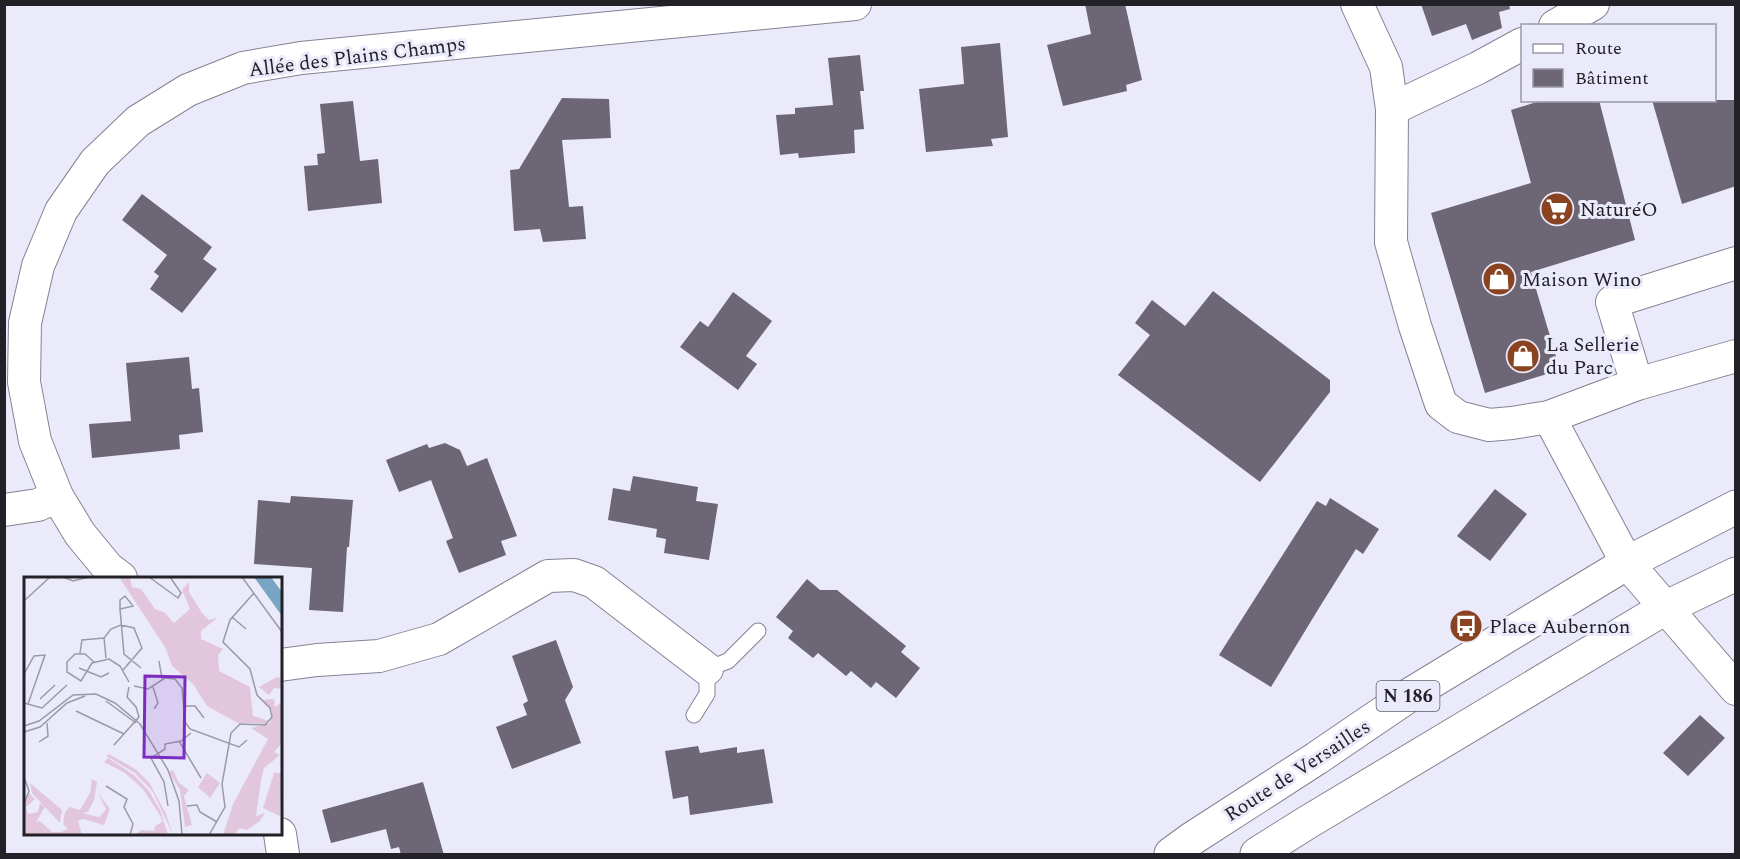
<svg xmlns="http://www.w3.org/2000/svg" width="1740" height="859" font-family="Spectral,serif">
	<rect width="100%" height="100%" fill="#eaeafb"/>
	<g fill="#6d6674">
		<polygon points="1085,4 1125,4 1142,80 1126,85 1127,91 1063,106 1047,45 1091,34"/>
		<polygon points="1421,4 1509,4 1510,9 1499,12 1502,28 1472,40 1466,24 1432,36"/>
		<polygon points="1000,43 1008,137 991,139 993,146 926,152 919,89 964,84 961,47"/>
		<polygon points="860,55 864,91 860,91 864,129 854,130 855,153 799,158 798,153 780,155 776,115 795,114 795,108 833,105 828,58"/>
		<polygon points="562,98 609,99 611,138 562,140 569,207 583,206 586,239 543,242 540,229 514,231 510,170 519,169"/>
		<polygon points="1543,100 1599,100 1635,240 1531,272 1560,370 1485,393 1431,213 1531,183 1511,110"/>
		<polygon points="1652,100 1736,100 1736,186 1682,204"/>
		<polygon points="353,101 360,161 378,159 382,203 308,211 304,166 318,165 317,154 325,153 320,104"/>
		<polygon points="142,194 212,247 203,259 217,269 182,313 150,289 159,276 154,272 167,255 122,220"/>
		<polygon points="1213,291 1330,380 1330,392 1260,482 1118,375 1150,335 1135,323 1152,300 1185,326"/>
		<polygon points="733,292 772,321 746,356 757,364 738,390 680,347 700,321 708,327"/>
		<polygon points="189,357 192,389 199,388 203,432 179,435 180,449 92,458 89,424 131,421 126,363"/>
		<polygon points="445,443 460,450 467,466 487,458 517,536 501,541 506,555 459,573 446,541 453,538 431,480 399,492 386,460 427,444 429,448"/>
		<polygon points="633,476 698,487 696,501 718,504 709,560 664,553 666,539 656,537 657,529 608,520 613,488 630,491"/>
		<polygon points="1495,489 1527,514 1490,561 1457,536"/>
		<polygon points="291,496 353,500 349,547 347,547 343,612 309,610 312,568 254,564 258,500 290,503"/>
		<polygon points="1330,498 1379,529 1363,554 1356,549 1319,608 1271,687 1219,655 1317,501 1326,506"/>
		<polygon points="807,579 820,590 837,590 906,646 901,652 920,668 896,698 876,682 871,688 851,671 846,676 818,653 813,658 788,638 793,631 776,617"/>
		<polygon points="556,640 573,687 565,700 581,743 512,769 496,727 527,715 523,704 528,701 512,656"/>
		<polygon points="1700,715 1725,738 1688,776 1663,753"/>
		<polygon points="698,746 700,753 737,747 737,753 764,749 773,803 690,815 688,796 673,799 665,751"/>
		<polygon points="423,782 444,855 401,855 399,847 391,849 386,829 331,843 322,810"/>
	</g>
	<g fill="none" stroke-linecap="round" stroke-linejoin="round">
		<defs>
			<polyline id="lane" points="694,715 707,694 707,669 728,661 758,631"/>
			<g id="street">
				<polyline points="1357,4 1386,67 1392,109 1391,242 1415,326 1441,404 1458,417 1489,425 1512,423 1549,417 1637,384 1736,356"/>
				<polyline points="1555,26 1593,4"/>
				<polyline points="1392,109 1478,68 1522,44"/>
				<polyline points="1637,384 1612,302 1736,263"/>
				<polyline points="1549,417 1627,563 1736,689"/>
				<polyline points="4,510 38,505 57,496"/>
				<polyline points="121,578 108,568 80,534 57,496 35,441 24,382 25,323 38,266 61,211 95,162 138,121 188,90 243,68 301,58 855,4"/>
				<polyline points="280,665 317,660 379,656 439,639 548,576 574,575 594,582 707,669"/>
				<polyline points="280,834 283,854"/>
			</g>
			<g id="primary">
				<polyline points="1171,854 1193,838 1317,758 1411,694 1627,563 1736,507"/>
				<polyline points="1257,854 1308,822 1665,608 1736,574"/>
			</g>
		</defs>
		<use href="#lane" stroke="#838392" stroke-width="17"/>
		<use href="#street" stroke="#838392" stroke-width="34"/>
		<use href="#primary" stroke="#838392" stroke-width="35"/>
		<use href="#lane" stroke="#fff" stroke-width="15"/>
		<use href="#street" stroke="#fff" stroke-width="32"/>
		<use href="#primary" stroke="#fff" stroke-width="33"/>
	</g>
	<defs>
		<symbol id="supermarket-disc" viewBox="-11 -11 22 22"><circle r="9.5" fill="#8a4320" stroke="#eaeafb"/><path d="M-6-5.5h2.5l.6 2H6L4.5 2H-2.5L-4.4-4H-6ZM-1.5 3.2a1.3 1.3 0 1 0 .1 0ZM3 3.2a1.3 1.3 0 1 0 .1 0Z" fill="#fff"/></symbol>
		<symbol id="shop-disc" viewBox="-11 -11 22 22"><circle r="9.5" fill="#8a4320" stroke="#eaeafb"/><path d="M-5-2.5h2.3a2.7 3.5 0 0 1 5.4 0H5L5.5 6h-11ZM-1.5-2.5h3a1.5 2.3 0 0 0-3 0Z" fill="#fff"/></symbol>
		<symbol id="bus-disc" viewBox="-11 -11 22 22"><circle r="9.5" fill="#8a4320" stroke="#eaeafb"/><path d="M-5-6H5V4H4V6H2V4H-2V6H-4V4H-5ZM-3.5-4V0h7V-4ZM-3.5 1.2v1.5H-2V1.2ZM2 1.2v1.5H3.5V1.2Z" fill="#fff"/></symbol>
	</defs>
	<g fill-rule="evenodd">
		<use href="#supermarket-disc" x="1538" y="190" width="38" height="38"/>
		<use href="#shop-disc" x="1480" y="260" width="38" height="38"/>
		<use href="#shop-disc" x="1504" y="337" width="38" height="38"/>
		<use href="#bus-disc" x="1447" y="607" width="38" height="38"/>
	</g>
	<g text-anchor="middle" stroke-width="6" stroke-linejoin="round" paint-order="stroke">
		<rect fill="#eaeafb" stroke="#5d5d67" stroke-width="1.5" x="1376.5" y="681" width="63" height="30" rx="4.5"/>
		<g font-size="18" font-weight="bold" fill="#212127">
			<text x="1408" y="702">N 186</text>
		</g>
		<g font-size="20" fill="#212127" stroke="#eaeafb">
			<text transform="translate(357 56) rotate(-7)" y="7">Allée des Plains Champs</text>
			<text transform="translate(1297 770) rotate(-33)" y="7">Route de Versailles</text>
		</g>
		<g font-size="20" fill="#212127" stroke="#eaeafb" text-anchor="start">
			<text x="1580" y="216">NaturéO</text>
			<text x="1522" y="286">Maison Wino</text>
			<text x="1546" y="351">La Sellerie<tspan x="1546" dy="23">du Parc</tspan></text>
			<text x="1489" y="633">Place Aubernon</text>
		</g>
	</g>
	<g transform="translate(24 577)">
		<rect width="258" height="258" fill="#eaeafb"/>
		<path d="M95 0H106L108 10 117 12 131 32 140 35 150 46 166 32 158 13 165 5V15L178 36 185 43 193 41 177 54V62L199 72 194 78 195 94 226 110 229 139 245 144 242 147 214 146 183 129 169 107 148 89 141 70ZM253 100 258 102V112L250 111 245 118 235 110ZM250 122 251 130 258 125V166L250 175 256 178 240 191 237 203 232 239 241 236 236 244 223 253 215 251 211 258H199L209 227 244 162 227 151 246 146 248 134 238 123ZM85 177 113 193 126 207 142 237 149 258 129 215 111 196 82 179ZM84 181 110 198 125 214 136 233 144 258H111L117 253 130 254 131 249 138 245 137 240 119 212 101 196 80 185ZM149 193 155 206 165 213 160 219 168 248 161 250 156 213 145 195ZM183 196 196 206 186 221 174 210ZM250 196H258L256 239 239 231ZM68 202 73 205 70 223 64 235 58 236 75 240 80 235 82 232 74 216 86 232 80 248 59 242 54 244 58 258H0V229L5 216 11 222 2 230 4 237 14 235 16 226 21 230 12 245 16 244 28 255H37L44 252 39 247 41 235 45 230 56 233 66 216ZM6 206 38 233 36 246 8 216Z" fill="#e2c7dc"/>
		<path d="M230 0H247L258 15V39Z" fill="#78a5c3"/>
		<path fill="none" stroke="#9a9aa6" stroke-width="1.5" d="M39 0 49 4 65 0M125 0 154 21 157 16 146 0M218 0 258 55M0 24 26 0M96 32V23L101 19 109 29 96 32 100 77 117 91M208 40 222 52M56 76 58 63 80 61M82 81 80 61 87 52 97 48 110 51 118 71 99 93M135 84 138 102M70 85 61 77H51L43 85V95L57 104 68 86 85 82 96 89 105 105M55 91 77 100 85 96M0 97 10 79 21 78 4 127M110 109 124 112 141 101 151 102 158 111 161 145 166 152 215 170 223 163M129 110 134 126 130 132M16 122 31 108M82 124 112 146M0 126 18 131 43 108M160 129H171L180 141M52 134 100 157M0 149 15 144 49 118 72 117 91 126 116 147 144 193 155 224 158 258M0 155 16 150 43 126 61 119M155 164 177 201M15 165 24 159 23 146M90 168 115 140 112 130 103 120 105 110M0 200 5 214 0 227M82 209 103 222 100 230 109 247 106 258M144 229 140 205 127 181 141 172V167L157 164 167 156M163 229 173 228 176 235 193 245M185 258 201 230 198 207 207 156 216 147 241 148 248 140 246 131 233 118 226 92 199 65 206 43 230 16"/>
		<path fill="#7b2cbf" fill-opacity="0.15" stroke="#7b2cbf" stroke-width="3" d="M121 99 161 100 160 181 120 180Z"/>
		<rect width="258" height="258" fill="none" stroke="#212127" stroke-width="3"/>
	</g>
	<rect width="1740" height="859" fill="none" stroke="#212127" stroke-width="12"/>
	<rect x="1521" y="24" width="195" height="78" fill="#eaeafb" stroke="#9a9aa6" stroke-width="1.5"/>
	<rect x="1533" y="44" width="30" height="9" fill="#ffffff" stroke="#9a9aa6" stroke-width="1.5"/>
	<text x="1575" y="54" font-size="18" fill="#212127">Route</text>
	<rect x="1533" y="69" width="30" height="18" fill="#6d6674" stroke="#9a9aa6" stroke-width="1.5"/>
	<text x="1575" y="84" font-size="18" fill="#212127">Bâtiment</text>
</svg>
